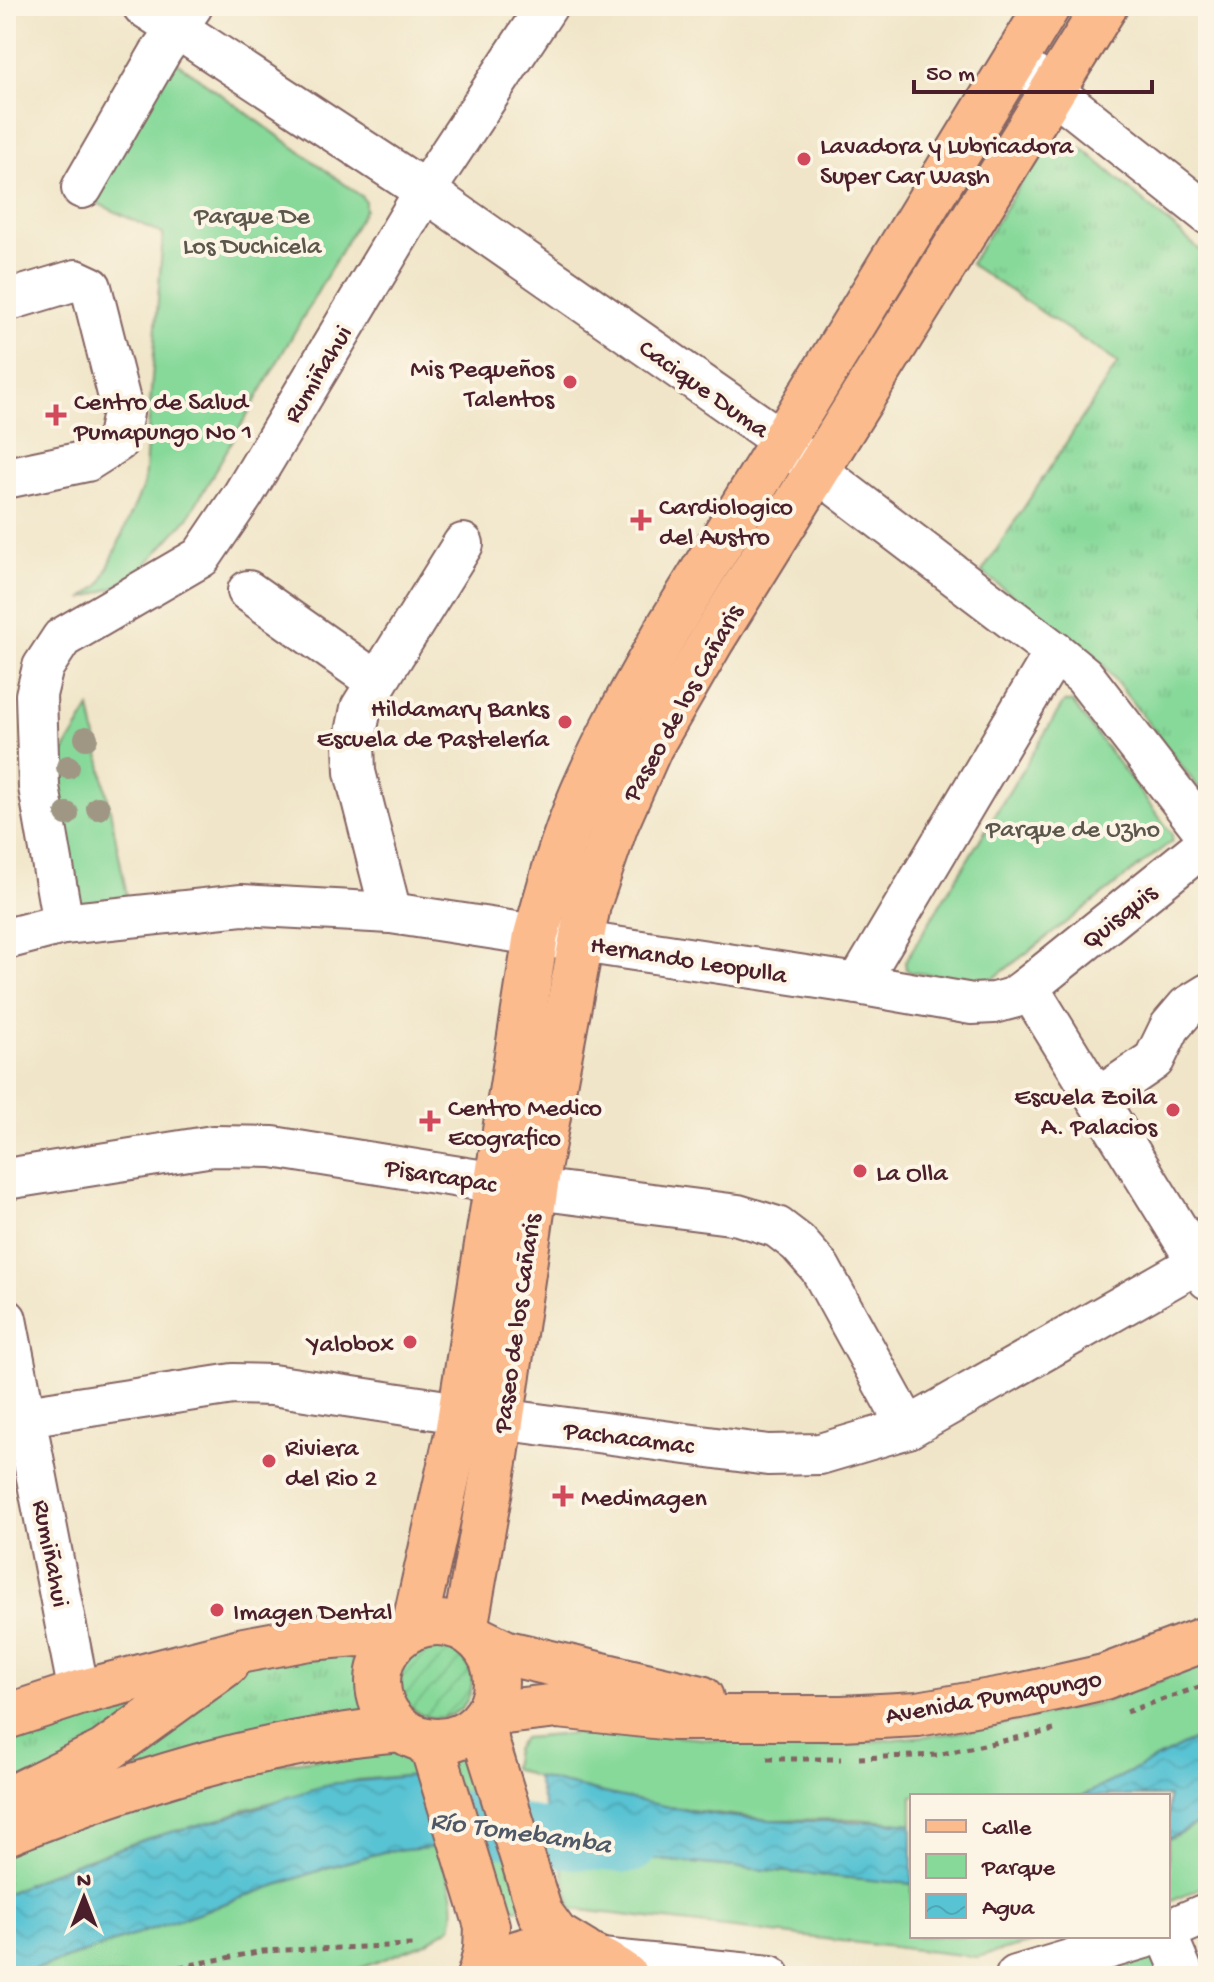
<svg xmlns="http://www.w3.org/2000/svg" width="1214" height="1982" font-family="'Gochi Hand',sans-serif">
	<defs>
		<pattern id="grass-tufts" width="24" height="20" patternUnits="userSpaceOnUse" patternTransform="scale(2)"><rect width="24" height="20" fill="#87d99a"/><path d="M3 7l-1-3M5 7V3M7 7l1-3M15 17l-1-3M17 17v-4M19 17l1-3" fill="none" stroke="#76ba85"/></pattern>
		<pattern id="garden-furrows" width="10" height="10" patternUnits="userSpaceOnUse" patternTransform="scale(2)"><rect width="10" height="10" fill="#87d99a"/><path d="M-1 1l2-2M0 10L10 0M9 11l2-2" fill="none" stroke="#76ba85"/></pattern>
		<pattern id="water-waves" width="16" height="10" patternUnits="userSpaceOnUse" patternTransform="scale(2)"><rect width="16" height="10" fill="#58c3d3"/><path d="M0 5q4-4 8 0t8 0" fill="none" stroke="#4ea7b5"/></pattern>
	</defs>
	<rect width="100%" height="100%" fill="#fcf5e5"/>
	<filter id="ink" filterUnits="userSpaceOnUse"><feTurbulence type="fractalNoise" baseFrequency=".0125" numOctaves="2"/><feDisplacementMap in="SourceGraphic" scale="16" xChannelSelector="R" yChannelSelector="G"/><feConvolveMatrix kernelMatrix="1 2 1 2 8 2 1 2 1" color-interpolation-filters="sRGB"/></filter>
	<filter id="wash" filterUnits="userSpaceOnUse"><feTurbulence type="fractalNoise" baseFrequency=".006" numOctaves="4" result="noise"/><feDisplacementMap in="SourceGraphic" scale="32" xChannelSelector="R" yChannelSelector="G"/><feGaussianBlur stdDeviation="1.8" result="paint"/><feColorMatrix in="noise" values="0 0 0 0 0 0 0 0 0 0 0 0 0 0 0 0 0 1.4 0 .05"/><feComposite in="paint" operator="in"/></filter>
	<g filter="url(#wash)">
		<rect width="100%" height="100%" fill="#f0e5c8"/>
		<g fill="url(#grass-tufts)" stroke="#687c62" stroke-width="2">
			<polygon points="1054,146 1073,146 1083,149 1208,257 1208,800 1104,666 982,572 1118,363 970,264 1036,159"/>
			<path d="M244 1650 384 1653C375 1673 375 1692 385 1712L6 1825V1717Z"/>
			<polygon points="478,1751 524,1907 491,1914 444,1757"/>
			<polygon points="1160,1943 1174,1976 1042,1976"/>
		</g>
		<g fill="#87d99a" stroke="#687c62" stroke-width="2">
			<polygon points="142,37 361,196 365,201 365,209 188,518 144,567 115,587 82,599 101,584 144,484 163,234 71,191 146,44"/>
			<polygon points="1064,702 1072,702 1172,834 1172,841 994,978 983,981 910,972 906,969 905,962"/>
			<polygon points="90,708 129,906 79,908 50,775"/>
			<polygon points="1208,1662 1208,1733 1082,1796 912,1796 912,1824 856,1819 770,1820 660,1806 536,1777 512,1768 515,1750 523,1738 608,1731 765,1744 830,1746 953,1733 988,1728 1110,1700"/>
			<path d="M373 1751C397 1752 413 1753 427 1774L358 1780 246 1809 221 1819 149 1838 60 1869 6 1894V1846L213 1773Z"/>
			<polygon points="1208,1818 1208,1884 1168,1903 1168,1839"/>
			<path d="M438 1847C446 1873 459 1900 451 1927L426 1943 340 1976H17L329 1867 383 1852Z"/>
			<polygon points="557,1850 912,1884 912,1936 1059,1936 977,1957 572,1909"/>
		</g>
		<circle fill="url(#garden-furrows)" stroke="#687c62" stroke-width="2" cx="436" cy="1682" r="36"/>
		<g fill="url(#water-waves)" stroke="#51717f" stroke-width="2">
			<polygon points="1208,1733 1208,1818 1168,1839 1168,1796 1082,1796"/>
			<polygon points="427,1774 438,1847 383,1852 329,1867 17,1976 6,1976 6,1894 60,1869 149,1838 221,1819 329,1784"/>
			<path d="M536 1777C613 1795 692 1816 771 1820 818 1822 865 1820 912 1824V1884L557 1850Z"/>
		</g>
		<g fill="none" stroke-linecap="round" stroke-linejoin="round">
			<polyline stroke="#58c3d3" stroke-width="56" points="404,1817 434,1814 553,1839 630,1845"/>
		</g>
	</g>
	<g filter="url(#ink)">
		<g fill="none" stroke-linecap="round" stroke-linejoin="round">
			<defs>
				<g id="minor">
					<polyline points="143,6 425,191 784,442 816,470 1055,652 1084,676 1208,836"/>
					<polyline points="1015,61 1208,214"/>
					<polyline points="82,188 161,51 192,6"/>
					<polyline points="6,301 76,280 91,287 123,413 117,442 87,461 6,478"/>
					<polyline points="248,591 377,682"/>
					<polyline points="391,913 355,772 354,743 361,708 463,544"/>
					<polyline points="63,924 39,787 36,695 43,667 62,638 201,557 243,495 425,191 547,6"/>
					<polyline points="6,939 63,924 242,905 391,913 858,984 972,1004 994,1003 1013,998 1028,987 1208,842"/>
					<polyline points="858,984 1055,652"/>
					<polyline points="1028,987 1208,1279"/>
					<polyline points="1097,1099 1154,1060 1170,1027 1187,1007 1208,994"/>
					<polyline points="6,1179 213,1146 273,1147 535,1189 738,1215 777,1227 798,1243 820,1268 908,1428"/>
					<polyline points="6,1319 79,1693"/>
					<polyline points="6,1419 233,1384 272,1385 500,1419 768,1455 820,1454 908,1428 1208,1257"/>
					<polyline points="1168,1930 1208,1913"/>
					<polyline points="1167,1936 1184,1976"/>
					<polyline points="601,1959 770,1976"/>
					<polyline points="1016,1976 1151,1936"/>
				</g>
				<g id="major">
					<circle cx="437" cy="1682" r="59"/>
					<path d="M414 1627 457 1434 536 935C549 888 562 840 582 794 607 736 639 680 670 625L1048 6"/>
					<polyline points="465,1629 496,1456 539,1164 588,905 616,824 650,747 712,640 1105,6"/>
					<polyline points="478,1639 507,1653 701,1698"/>
					<polyline points="487,1714 558,1706 673,1718 842,1718 918,1714 1024,1695 1104,1677 1208,1638"/>
					<polyline points="6,1717 79,1693 244,1650 309,1638 357,1634 399,1636"/>
					<polyline points="483,1720 487,1744 540,1913 556,1935 584,1952"/>
					<polyline points="424,1740 434,1752 487,1926 486,1950 480,1975"/>
					<polyline points="6,1800 104,1752 226,1664"/>
					<path d="M6 1833C133 1782 264 1740 401 1729"/>
					<path d="M479 1976C528 1935 575 1940 625 1976"/>
				</g>
			</defs>
			<use href="#minor" stroke="#846462" stroke-width="44"/>
			<use href="#major" stroke="#846462" stroke-width="48"/>
			<g stroke="#846462" stroke-width="5" stroke-dasharray="6 6" stroke-linecap="butt">
				<polyline points="1126,1712 1208,1684"/>
				<polyline points="859,1758 937,1755 1054,1730"/>
				<polyline points="767,1759 841,1759"/>
				<polyline points="132,1976 263,1951 414,1945"/>
			</g>
			<use href="#minor" stroke="#fff" stroke-width="40"/>
			<use href="#major" stroke="#fbbb8d" stroke-width="44"/>
		</g>
		<g fill="#9f9784">
			<circle cx="86" cy="738" r="12"/>
			<circle cx="68" cy="767" r="12"/>
			<circle cx="98" cy="808" r="12"/>
			<circle cx="67" cy="814" r="12"/>
		</g>
	</g>
	<g fill="#d1495b" stroke="#fcf5e5" stroke-width="3">
		<circle cx="804" cy="159" r="8"/>
		<circle cx="570" cy="382" r="8"/>
		<path d="M52 403h8v8h8v8h-8v8h-8v-8h-8v-8h8z"/>
		<path d="M637 508h8v8h8v8h-8v8h-8v-8h-8v-8h8z"/>
		<circle cx="565" cy="722" r="8"/>
		<circle cx="1173" cy="1110" r="8"/>
		<path d="M426 1109h8v8h8v8h-8v8h-8v-8h-8v-8h8z"/>
		<circle cx="860" cy="1171" r="8"/>
		<circle cx="410" cy="1342" r="8"/>
		<circle cx="269" cy="1461" r="8"/>
		<path d="M559 1484h8v8h8v8h-8v8h-8v-8h-8v-8h8z"/>
		<circle cx="217" cy="1610" r="8"/>
	</g>
	<g text-anchor="middle" stroke-width="8" stroke-linejoin="round" paint-order="stroke">
		<g font-size="26" fill="#4a1f2b" stroke="#fcf5e5" text-anchor="start">
			<text x="820" y="153">Lavadora y Lubricadora<tspan x="820" dy="30">Super Car Wash</tspan></text>
			<text x="554" y="376" text-anchor="end">Mis Pequeños<tspan x="554" dy="30">Talentos</tspan></text>
			<text x="74" y="409">Centro de Salud<tspan x="74" dy="30">Pumapungo No 1</tspan></text>
			<text x="659" y="514">Cardiologico<tspan x="659" dy="30">del Austro</tspan></text>
			<text x="549" y="716" text-anchor="end">Hildamary Banks<tspan x="549" dy="30">Escuela de Pastelería</tspan></text>
			<text x="1157" y="1104" text-anchor="end">Escuela Zoila<tspan x="1157" dy="30">A. Palacios</tspan></text>
			<text x="448" y="1115">Centro Medico<tspan x="448" dy="30">Ecografico</tspan></text>
			<text x="876" y="1180">La Olla</text>
			<text x="394" y="1351" text-anchor="end">Yalobox</text>
			<text x="285" y="1455">Riviera<tspan x="285" dy="30">del Rio 2</tspan></text>
			<text x="581" y="1505">Medimagen</text>
			<text x="233" y="1619">Imagen Dental</text>
		</g>
		<g font-size="26" fill="#5c574c" stroke="#fcf5e5">
			<text x="252" y="223">Parque De<tspan x="252" dy="30">Los Duchicela</tspan></text>
			<text x="1073" y="836">Parque de Uzho</text>
		</g>
		<g font-size="26" fill="#4a1f2b" stroke="#fcf5e5">
			<text transform="translate(316 373) rotate(-59)" y="9">Rumiñahui</text>
			<text transform="translate(705 387) rotate(35)" y="9">Cacique Duma</text>
			<text transform="translate(681 702) rotate(-61)" y="9">Paseo de los Cañaris</text>
			<text transform="translate(1118 915) rotate(-39)" y="9">Quisquis</text>
			<text transform="translate(689 958) rotate(9)" y="9">Hernando Leopulla</text>
			<text transform="translate(441 1174) rotate(9)" y="9">Pisarcapac</text>
			<text transform="translate(515 1323) rotate(-82)" y="9">Paseo de los Cañaris</text>
			<text transform="translate(629 1436) rotate(7)" y="9">Pachacamac</text>
			<text transform="translate(53 1553) rotate(79)" y="9">Rumiñahui</text>
			<text transform="translate(993 1695) rotate(-10)" y="9">Avenida Pumapungo</text>
		</g>
		<g font-size="28" font-style="italic" fill="#4f5866" stroke="#fcf5e5">
			<text transform="translate(521 1830) rotate(8)" y="10">Río Tomebamba</text>
		</g>
	</g>
	<rect width="1214" height="1982" fill="none" stroke="#fcf5e5" stroke-width="32"/>
	<rect x="910" y="1794" width="260" height="144" fill="#fcf5e5" stroke="#b59f9b" stroke-width="2"/>
	<rect x="926" y="1820" width="40" height="12" fill="#fbbb8d" stroke="#b59f9b" stroke-width="2"/>
	<text x="982" y="1834" font-size="24" fill="#4a1f2b">Calle</text>
	<rect x="926" y="1854" width="40" height="24" fill="#87d99a" stroke="#b59f9b" stroke-width="2"/>
	<text x="982" y="1874" font-size="24" fill="#4a1f2b">Parque</text>
	<rect x="926" y="1894" width="40" height="24" fill="url(#water-waves)" stroke="#b59f9b" stroke-width="2"/>
	<text x="982" y="1914" font-size="24" fill="#4a1f2b">Agua</text>
	<g transform="translate(84 1898)" stroke="#fcf5e5" stroke-width="6" paint-order="stroke">
	<path d="M0-6L14 30L0 20L-14 30Z" fill="#4a1f2b"/>
	<text y="-12" font-size="22" font-weight="bold" text-anchor="middle" fill="#4a1f2b">N</text>
	</g>
	<path d="M914 80v12h238v-12" fill="none" stroke="#4a1f2b" stroke-width="4"/>
	<text x="926" y="80" font-size="24" fill="#4a1f2b" stroke="#fcf5e5" stroke-width="6" paint-order="stroke">50 m</text>
</svg>
